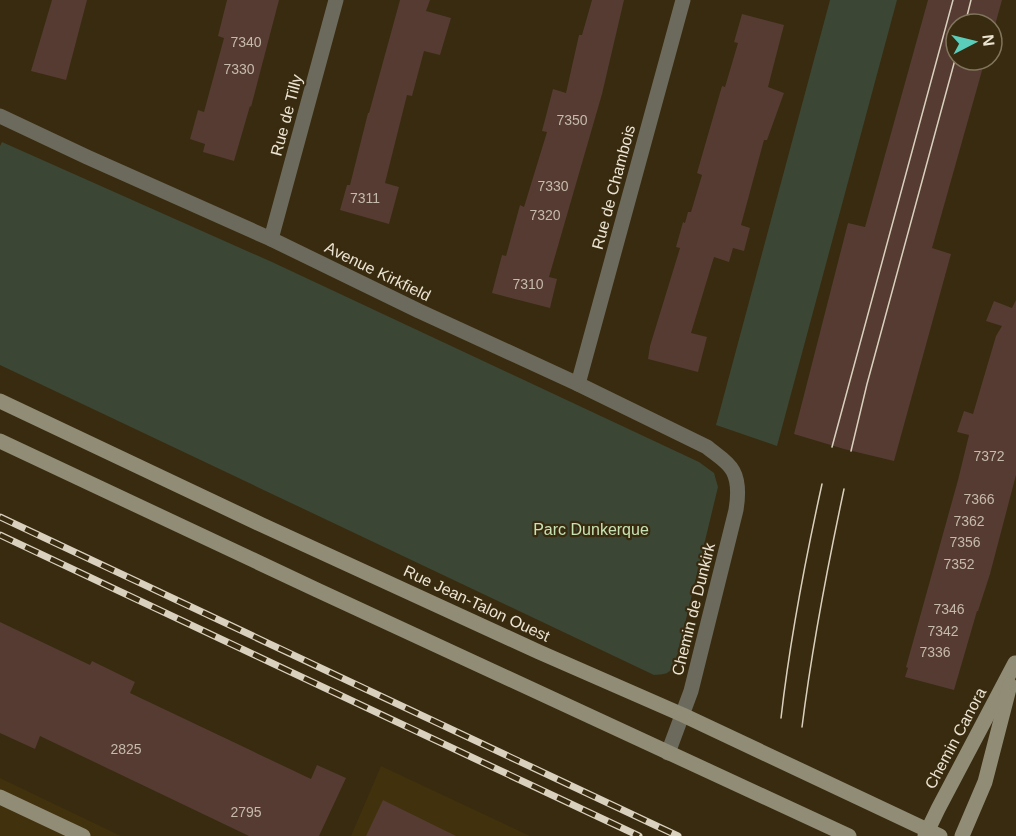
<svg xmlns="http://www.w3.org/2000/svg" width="1016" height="836" font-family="Helvetica,sans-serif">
	<rect width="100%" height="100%" fill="#382b0f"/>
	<g fill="#41310d">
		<polygon points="381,766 530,836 351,836"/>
		<polygon points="0,778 121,836 0,836"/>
	</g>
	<g fill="#3b4634">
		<polygon points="830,0 897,0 777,446 716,425"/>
		<path d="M2 142 272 262 699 462 714 473 718 487 675 665C668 675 665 674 654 675L0 365V146Z"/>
	</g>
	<g fill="#553b32">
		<polygon points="52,0 87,0 66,80 31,71"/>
		<polygon points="227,0 279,0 251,107 250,106 234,161 203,152 205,144 190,139 198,110 204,112 224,38 218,36"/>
		<polygon points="400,0 430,0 426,11 451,18 440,55 424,51 412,96 407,95 385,183 399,187 389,224 340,210 347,185 350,185 368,113 369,113"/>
		<polygon points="592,0 624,0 602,94 549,277 557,279 550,308 492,293 502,255 506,256 520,205 524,207 547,132 542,131 553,89 566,93 579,35 582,35"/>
		<polygon points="928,0 1002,0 992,36 992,24 956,24 956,60 985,60 932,248 951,254 894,461 844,449 794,434 848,223 865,227"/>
		<polygon points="742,14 784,25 768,87 784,93 767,140 764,140 741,225 750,228 744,251 733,248 729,262 714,257 691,333 707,337 698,372 648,359 650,346 680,248 676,247 683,222 685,223 688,212 691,212 702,175 697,173 722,86 725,87 738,43 734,42"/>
		<polygon points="1016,300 1016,475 990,574 978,611 977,611 954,690 905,677 908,668 906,667 958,480 969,435 957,432 964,411 973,414 996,336 1002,326 986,321 994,301 1012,308"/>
		<polygon points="0,622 90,665 92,661 135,682 130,693 311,779 317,765 346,778 319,836 249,836 40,736 35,749 0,733"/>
		<polygon points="383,800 456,836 366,836"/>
	</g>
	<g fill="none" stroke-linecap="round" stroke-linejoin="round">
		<g stroke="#6c6a5c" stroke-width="15">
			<path d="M0 116 87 157 271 239 419 311 578 384 707 447C715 454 728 461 733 471 739 482 738 498 736 510L691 691 668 753"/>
			<polyline points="271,239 336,0"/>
			<polyline points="578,384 683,0"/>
		</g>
		<g stroke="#908c76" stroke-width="15">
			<polyline points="0,401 260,524 539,652 683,715 940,836"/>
			<polyline points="0,441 317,590 849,836"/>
			<polyline points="0,797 83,836"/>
			<polyline points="925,836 938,809 1015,663"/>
			<polyline points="962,836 985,782 1010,685"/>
		</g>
		<g stroke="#d9d0be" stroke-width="1.5">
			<polyline points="965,24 971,0"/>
			<polyline points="832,447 953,0"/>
			<polyline points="851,451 867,384 956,56"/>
			<path d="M781 718C790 639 805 561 822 484"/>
			<path d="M802 727C812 647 827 569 844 489"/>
		</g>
		<defs>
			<g id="rail">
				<polyline points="0,517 678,836"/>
				<polyline points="0,535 639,836"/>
			</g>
		</defs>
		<use href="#rail" stroke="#d9d0be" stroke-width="7"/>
		<use href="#rail" stroke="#382b0f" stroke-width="4.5" stroke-dasharray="14" stroke-linecap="butt"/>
	</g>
	<g text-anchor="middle" stroke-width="4.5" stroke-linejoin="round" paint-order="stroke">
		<g font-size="14" fill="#c6baab">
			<text x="246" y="47">7340</text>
			<text x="239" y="74">7330</text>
			<text x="572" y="125">7350</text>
			<text x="553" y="191">7330</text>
			<text x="365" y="203">7311</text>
			<text x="545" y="220">7320</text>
			<text x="528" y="289">7310</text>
			<text x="989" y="461">7372</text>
			<text x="979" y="504">7366</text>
			<text x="969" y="526">7362</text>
			<text x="965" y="547">7356</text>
			<text x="959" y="569">7352</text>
			<text x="949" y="614">7346</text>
			<text x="943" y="636">7342</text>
			<text x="935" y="657">7336</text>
			<text x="126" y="754">2825</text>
			<text x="246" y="817">2795</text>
		</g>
		<g font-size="16" fill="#ece4d3" stroke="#382b0f">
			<text transform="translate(286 115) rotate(-75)" y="6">Rue de Tilly</text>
			<text transform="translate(613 187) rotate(-75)" y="6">Rue de Chambois</text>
			<text transform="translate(378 271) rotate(26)" y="6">Avenue Kirkfield</text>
			<text transform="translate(477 603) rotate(25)" y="6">Rue Jean-Talon Ouest</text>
			<text transform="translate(693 609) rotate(-76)" y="6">Chemin de Dunkirk</text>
			<text transform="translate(955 738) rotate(-62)" y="6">Chemin Canora</text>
		</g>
		<g font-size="16" fill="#c7e3b4" stroke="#382b0f">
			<text x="591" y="535">Parc Dunkerque</text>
		</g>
	</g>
	<g transform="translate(974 42) rotate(83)"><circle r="28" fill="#382b0f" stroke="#80755d" stroke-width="1.5"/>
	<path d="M0-4.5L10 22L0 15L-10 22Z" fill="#5bcebb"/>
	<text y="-9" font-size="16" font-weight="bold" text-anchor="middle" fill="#ece4d3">N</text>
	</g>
</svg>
